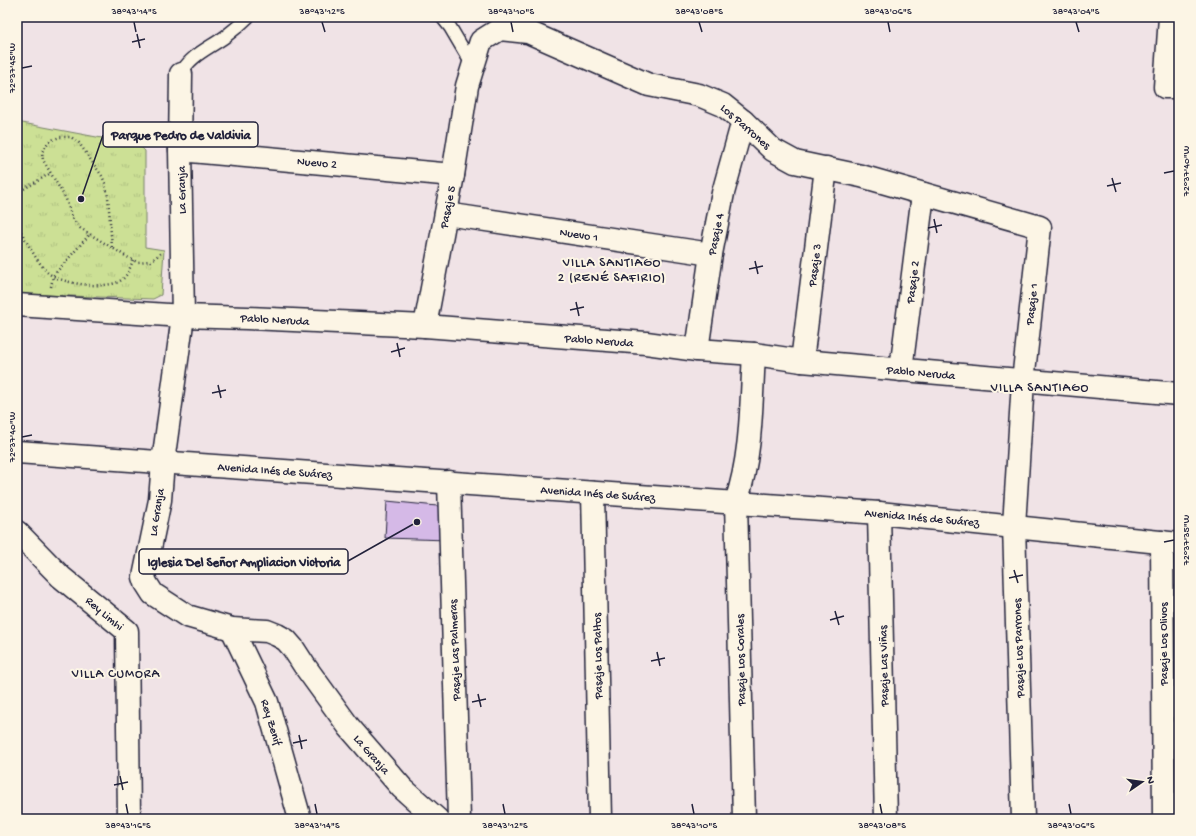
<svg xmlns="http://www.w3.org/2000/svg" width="1196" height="836" font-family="'Gochi Hand',sans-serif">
	<defs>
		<pattern id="grass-tufts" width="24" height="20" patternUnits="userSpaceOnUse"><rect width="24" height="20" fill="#cce095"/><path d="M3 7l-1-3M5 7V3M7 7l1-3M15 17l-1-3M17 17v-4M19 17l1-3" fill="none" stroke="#afc081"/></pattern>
	</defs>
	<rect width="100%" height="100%" fill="#f0e3e6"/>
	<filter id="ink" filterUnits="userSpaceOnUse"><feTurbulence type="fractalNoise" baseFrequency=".025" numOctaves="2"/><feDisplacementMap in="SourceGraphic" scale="8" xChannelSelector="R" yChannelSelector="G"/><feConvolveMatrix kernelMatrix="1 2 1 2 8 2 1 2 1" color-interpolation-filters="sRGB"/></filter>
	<g filter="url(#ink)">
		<polygon fill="url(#grass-tufts)" stroke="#778168" points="17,122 139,145 145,151 145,247 164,250 161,295 153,299 17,294"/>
		<polygon fill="#d5b9e7" stroke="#22223b" points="387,501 447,507 448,540 385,538"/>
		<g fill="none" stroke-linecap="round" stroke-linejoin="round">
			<defs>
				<g id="lane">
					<polyline points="442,17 450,27 473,66"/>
					<path d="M181 74C190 55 210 48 226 36 234 30 241 24 248 17"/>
				</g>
				<g id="street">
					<polyline points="1170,17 1165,87 1179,87"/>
					<polyline points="181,74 180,150 183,316 163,462 160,500 144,577 146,583 153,594 187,616 232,629 267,631 277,635 286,640 293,648 304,665 349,727 402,788 437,819"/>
					<polyline points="180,150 453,175"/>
					<polyline points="446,214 711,254"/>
					<polyline points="17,305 183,316 247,318 425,326 646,343 697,350 754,354 802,361 1179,394"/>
					<polyline points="425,326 453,175 467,86 481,41 500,29 528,32 649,85 699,95 723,105 743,121 773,150 795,162 861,176 1040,227 1023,381 1014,526 1023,819"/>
					<polyline points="697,350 711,254 723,193 743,121"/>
					<polyline points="802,361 826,168"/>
					<polyline points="901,370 923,194"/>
					<polyline points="17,452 879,513 1179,544"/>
					<polyline points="449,482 459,819"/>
					<polyline points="593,493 600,819"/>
					<polyline points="879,513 886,819"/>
					<polyline points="17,532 61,577 127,631 129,819"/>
					<polyline points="1162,542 1164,819"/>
					<polyline points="232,629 267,702 300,819"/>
					<path d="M744 819 736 502C752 455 751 404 754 354"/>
				</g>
			</defs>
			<use href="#lane" stroke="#22223b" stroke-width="15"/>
			<use href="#street" stroke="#22223b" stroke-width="25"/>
			<g stroke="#22223b" stroke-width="2.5" stroke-dasharray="1 3" stroke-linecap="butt">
				<polyline points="17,193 51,173"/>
				<path d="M17 225C26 240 35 259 47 272 60 284 102 289 118 282 127 278 130 268 133 260"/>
				<polyline points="112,247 108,197 105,183 102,176 79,143 71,137 60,137 49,141 42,152 43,160 66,199 72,218 80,228 127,257 137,262 151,261 161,253"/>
				<polyline points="51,287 53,276 90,234"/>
			</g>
			<use href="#lane" stroke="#fcf5e5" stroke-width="12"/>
			<use href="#street" stroke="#fcf5e5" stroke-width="22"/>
		</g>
	</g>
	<path fill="none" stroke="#22223b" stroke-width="1.5" d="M134 22 136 32M322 22 325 32M511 22 513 32M699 22 702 32M888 22 890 32M1076 22 1079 32M137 34 140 48M132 42 145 39M22 68 32 66M1164 173 1174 171M1112 178 1116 192M1107 186 1121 183M934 219 937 233M928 228 942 225M755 261 758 274M749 269 763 266M576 302 579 316M570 310 584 307M397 343 400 357M391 352 405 348M218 385 221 398M212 393 226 390M22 437 32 435M1164 542 1174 540M1014 570 1018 583M1009 578 1023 575M835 611 839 625M830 620 844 616M657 652 660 666M651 661 665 658M478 694 481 707M472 702 486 699M299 735 302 749M293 743 307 740M120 776 123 790M114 785 128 782M126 804 128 814M315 804 317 814M503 804 505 814M692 804 694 814M880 804 882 814M1069 804 1071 814"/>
	<g text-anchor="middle" stroke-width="4" stroke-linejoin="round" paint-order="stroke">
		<g font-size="12" fill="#22223b" stroke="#fcf5e5">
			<text transform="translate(746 126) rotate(41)" y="4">Los Parrones</text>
			<text transform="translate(317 162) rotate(5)" y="4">Nuevo 2</text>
			<text transform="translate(181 190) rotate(-91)" y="4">La Granja</text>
			<text transform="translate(447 207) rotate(-79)" y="4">Pasaje 5</text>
			<text transform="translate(579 234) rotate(9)" y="4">Nuevo 1</text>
			<text transform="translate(715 234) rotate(-79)" y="4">Pasaje 4</text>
			<text transform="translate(814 265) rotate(-83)" y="4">Pasaje 3</text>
			<text transform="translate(912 282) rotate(-83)" y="4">Pasaje 2</text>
			<text transform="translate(1031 304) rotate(-84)" y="4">Pasaje 1</text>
			<text transform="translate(275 319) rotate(3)" y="4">Pablo Neruda</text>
			<text transform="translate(599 340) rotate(4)" y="4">Pablo Neruda</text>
			<text transform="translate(921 372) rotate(5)" y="4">Pablo Neruda</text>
			<text transform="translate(275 470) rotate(4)" y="4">Avenida Inés de Suárez</text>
			<text transform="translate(598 493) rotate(4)" y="4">Avenida Inés de Suárez</text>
			<text transform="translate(156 512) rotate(-81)" y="4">La Granja</text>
			<text transform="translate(922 517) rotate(5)" y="4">Avenida Inés de Suárez</text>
			<text transform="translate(105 613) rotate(40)" y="4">Rey Limhi</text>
			<text transform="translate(1163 644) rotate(-90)" y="4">Pasaje Los Olivos</text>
			<text transform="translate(1018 648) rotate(-92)" y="4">Pasaje Los Parrones</text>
			<text transform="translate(454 650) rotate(-92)" y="4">Pasaje Las Palmeras</text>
			<text transform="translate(597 656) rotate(-91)" y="4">Pasaje Los Paltos</text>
			<text transform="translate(740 660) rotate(-91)" y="4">Pasaje Los Corales</text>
			<text transform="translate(883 666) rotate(-91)" y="4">Pasaje Las Viñas</text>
			<text transform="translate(272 722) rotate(73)" y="4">Rey Zenif</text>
			<text transform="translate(372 754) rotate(49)" y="4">La Granja</text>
		</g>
		<g font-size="13" letter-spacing="1" fill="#22223b" stroke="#fcf5e5">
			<text x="612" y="266">VILLA SANTIAGO<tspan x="612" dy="15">2 (RENÉ SAFIRIO)</tspan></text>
			<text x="1040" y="391">VILLA SANTIAGO</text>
			<text x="116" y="677">VILLA CUMORA</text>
		</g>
	</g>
	<path fill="none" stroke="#22223b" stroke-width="1.5" d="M81 199L103 135M417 522L348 561"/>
	<g fill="#22223b" stroke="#fcf5e5" stroke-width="1.5">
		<circle cx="81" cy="199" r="4"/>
		<circle cx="417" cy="522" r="4"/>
	</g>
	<g fill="#fcf5e5" stroke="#22223b" stroke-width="1.5">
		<rect x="103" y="122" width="155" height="25" rx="4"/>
		<rect x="139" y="549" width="209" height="25" rx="4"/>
	</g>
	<g font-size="13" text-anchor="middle" font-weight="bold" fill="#22223b">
		<text x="181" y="139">Parque Pedro de Valdivia</text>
		<text x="244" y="566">Iglesia Del Señor Ampliacion Victoria</text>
	</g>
	<rect width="1196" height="836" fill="none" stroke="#fcf5e5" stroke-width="44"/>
	<g transform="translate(1142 782) rotate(77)" stroke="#fcf5e5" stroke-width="3" paint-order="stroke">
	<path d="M0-3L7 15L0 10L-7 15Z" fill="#22223b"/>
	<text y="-6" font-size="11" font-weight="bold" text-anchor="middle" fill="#22223b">N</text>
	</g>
	<rect x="22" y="22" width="1152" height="792" fill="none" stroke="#22223b" stroke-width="1.5"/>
	<g font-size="10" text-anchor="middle" fill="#22223b">
		<text x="134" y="14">38°43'14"S</text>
		<text x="322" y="14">38°43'12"S</text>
		<text x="511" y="14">38°43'10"S</text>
		<text x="699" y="14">38°43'08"S</text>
		<text x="888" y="14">38°43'06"S</text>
		<text x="1076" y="14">38°43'04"S</text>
		<text transform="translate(11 68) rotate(-90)" y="4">72°37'45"W</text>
		<text transform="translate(1185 171) rotate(-90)" y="4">72°37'40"W</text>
		<text transform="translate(11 437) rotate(-90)" y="4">72°37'40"W</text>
		<text transform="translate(1185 540) rotate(-90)" y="4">72°37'35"W</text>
		<text x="128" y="828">38°43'16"S</text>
		<text x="317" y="828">38°43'14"S</text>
		<text x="505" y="828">38°43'12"S</text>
		<text x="694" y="828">38°43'10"S</text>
		<text x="882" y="828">38°43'08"S</text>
		<text x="1071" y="828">38°43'06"S</text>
	</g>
</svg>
